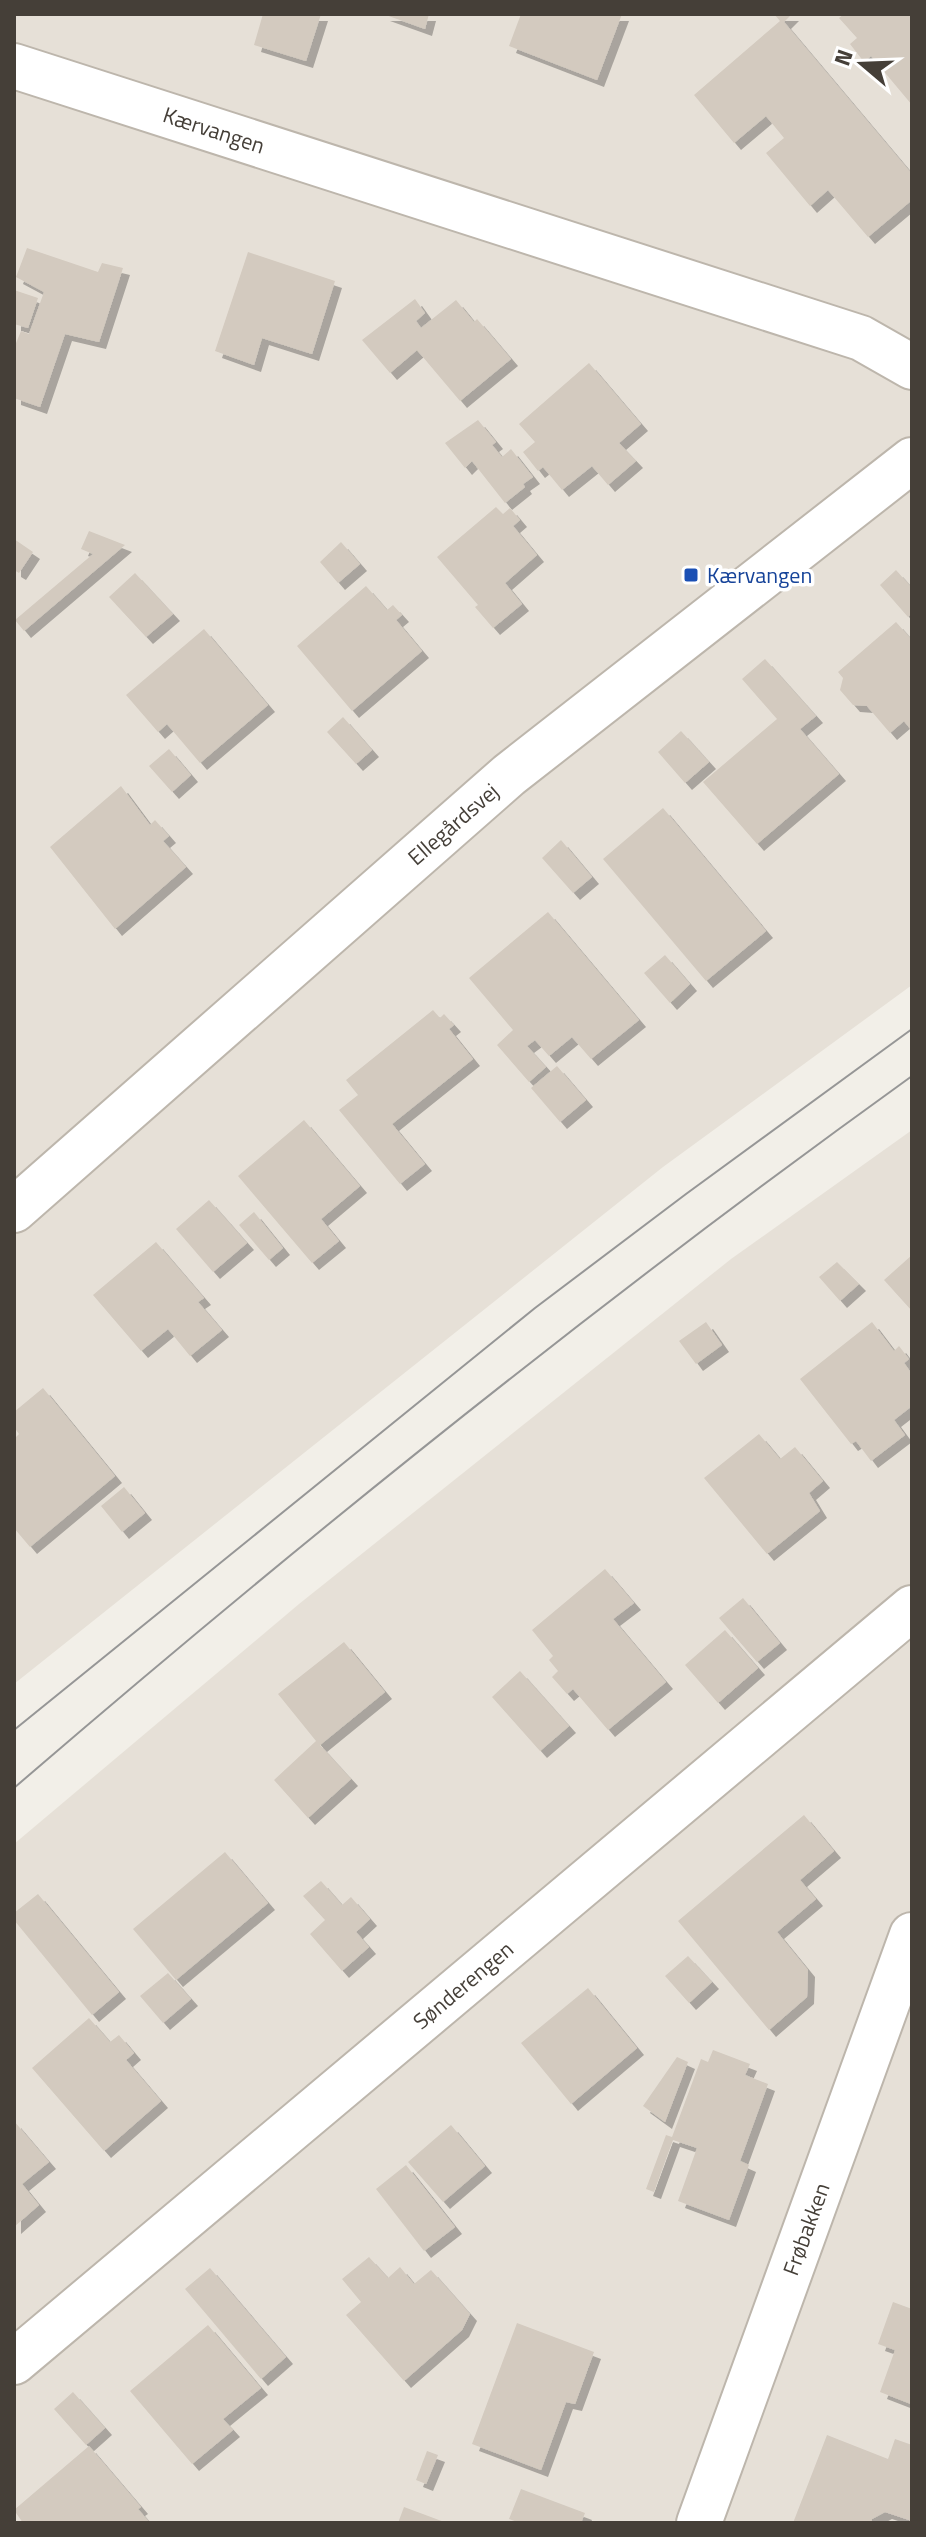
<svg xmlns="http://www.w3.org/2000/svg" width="926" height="2537" font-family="'Titillium Web',sans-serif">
	<defs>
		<filter id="shadow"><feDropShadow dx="7" dy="7" stdDeviation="0" flood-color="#0004"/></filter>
	</defs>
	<rect width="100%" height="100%" fill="#f2efe8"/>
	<g fill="#e6e0d7">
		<polygon points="14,14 912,14 912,985 663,1167 14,1684"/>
		<polygon points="912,1130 912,2523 14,2523 14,1844 299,1604 731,1259"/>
	</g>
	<g fill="#d3cabf" filter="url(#shadow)">
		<polygon points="263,14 321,14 306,61 254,45"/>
		<polygon points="383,14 429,14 425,29"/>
		<polygon points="521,14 622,14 597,80 509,46"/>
		<polygon points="774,14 792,14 784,22 912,174 912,200 868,237 828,190 810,206 766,153 784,138 766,116 734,143 694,95 780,21"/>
		<polygon points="844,14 912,14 912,105 871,56 864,62 850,44 857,38 839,18"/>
		<polygon points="27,248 98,272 102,263 123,268 99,342 65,334 40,407 14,398 14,348 21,331 29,334 44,292 16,277"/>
		<polygon points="248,252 335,281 312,354 262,338 254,365 215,351"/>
		<polygon points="14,290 38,298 28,328 14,324"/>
		<polygon points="415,299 425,313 416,321 421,328 456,300 474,322 477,319 511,359 460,401 417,350 390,373 362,340"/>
		<polygon points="589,363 641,424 619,443 636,461 608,485 592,466 562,490 543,467 538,471 523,452 535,442 519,424"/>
		<polygon points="478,420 496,442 492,445 502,457 511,449 533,477 523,484 525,487 505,503 472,461 465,468 445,443"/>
		<polygon points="496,507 503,514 510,508 520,520 513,526 537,555 505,583 522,604 493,628 475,607 478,605 437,557"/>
		<polygon points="89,531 125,545 24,631 15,620 93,554 81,549"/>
		<polygon points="14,539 33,552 19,573 14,570"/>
		<polygon points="341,542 360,564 338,583 320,562"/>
		<polygon points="896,570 912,588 912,613 908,617 880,585"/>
		<polygon points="135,573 173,614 146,637 109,597"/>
		<polygon points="366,586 387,610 393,605 402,615 396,620 422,651 352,711 297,646"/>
		<polygon points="896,622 912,640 912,731 904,721 890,733 867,706 853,705 840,690 843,678 838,672"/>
		<polygon points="204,629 268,705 200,763 167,724 158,732 126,695"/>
		<polygon points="765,659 816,716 800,729 839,774 757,844 703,782 777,719 742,679"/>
		<polygon points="343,717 372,750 356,764 327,732"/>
		<polygon points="681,731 709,762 685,783 658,752"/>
		<polygon points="169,749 191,775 172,792 149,766"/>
		<polygon points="121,786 150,825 155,820 169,836 163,841 186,867 115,929 50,847"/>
		<polygon points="663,808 766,931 706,981 603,859"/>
		<polygon points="561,840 592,877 573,893 542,858"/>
		<polygon points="548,912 639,1020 591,1059 572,1037 549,1056 535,1040 527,1046 546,1067 529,1082 497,1045 513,1030 469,978"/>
		<polygon points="665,955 690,984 670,1003 644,973"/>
		<polygon points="433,1010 440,1018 444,1014 454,1025 449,1029 473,1059 392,1124 425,1164 400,1184 339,1110 358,1095 346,1080"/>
		<polygon points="557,1066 586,1100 560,1122 531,1088"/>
		<polygon points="304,1120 360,1186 321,1219 339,1241 312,1263 238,1176"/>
		<polygon points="209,1200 247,1243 213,1272 176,1229"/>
		<polygon points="254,1212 283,1248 269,1260 239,1225"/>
		<polygon points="156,1242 204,1298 198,1302 222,1330 190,1356 168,1329 141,1351 93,1295"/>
		<polygon points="912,1255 912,1311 884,1280"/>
		<polygon points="837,1262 859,1284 840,1301 819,1277"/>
		<polygon points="706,1322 722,1345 696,1364 679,1341"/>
		<polygon points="872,1322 894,1351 899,1346 909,1359 904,1363 912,1374 912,1406 894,1420 905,1435 871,1461 856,1441 851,1444 800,1379"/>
		<polygon points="43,1388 115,1476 30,1547 14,1528 14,1439 19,1434 14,1427 14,1412"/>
		<polygon points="759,1434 780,1459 795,1447 823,1481 809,1493 820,1511 767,1554 704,1478"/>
		<polygon points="124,1487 145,1513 122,1532 101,1506"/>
		<polygon points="605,1569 634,1603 613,1619 666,1682 608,1730 573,1689 567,1694 552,1677 558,1671 549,1660 553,1656 532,1630"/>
		<polygon points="743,1598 780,1643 757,1662 719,1618"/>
		<polygon points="725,1630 758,1668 718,1703 685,1665"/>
		<polygon points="344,1642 385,1692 320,1745 351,1779 308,1818 274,1780 316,1741 278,1694"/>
		<polygon points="520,1671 569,1726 540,1751 492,1697"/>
		<polygon points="804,1815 834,1851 800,1880 816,1899 777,1932 808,1970 807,1997 769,2030 678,1921"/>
		<polygon points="225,1852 268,1903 176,1980 133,1929"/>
		<polygon points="321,1881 342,1905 351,1897 370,1919 356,1932 369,1947 342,1971 310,1934 325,1920 303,1896"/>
		<polygon points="38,1894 119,1992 92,2015 14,1920 14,1913"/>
		<polygon points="688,1956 712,1982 689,2003 665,1976"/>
		<polygon points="168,1973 191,1999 163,2023 140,1996"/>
		<polygon points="588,1988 637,2048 571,2104 521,2043"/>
		<polygon points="89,2018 110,2042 119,2035 134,2053 126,2060 161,2101 104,2151 32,2068"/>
		<polygon points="713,2050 750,2064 745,2075 768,2084 740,2161 749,2165 729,2220 678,2201 697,2148 673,2140 654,2192 646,2189 666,2135 672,2137 701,2059 708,2062"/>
		<polygon points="677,2057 688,2062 665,2122 643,2106"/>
		<polygon points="14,2121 49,2162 22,2184 39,2205 14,2227"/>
		<polygon points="451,2125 485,2166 443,2202 408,2162"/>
		<polygon points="406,2165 455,2227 424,2251 376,2189"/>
		<polygon points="369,2257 388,2278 400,2267 414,2284 431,2270 470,2314 462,2330 404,2381 346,2315 361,2302 342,2279"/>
		<polygon points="210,2268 286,2357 261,2379 185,2289"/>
		<polygon points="893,2302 912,2309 911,2404 880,2392 895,2350 878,2344"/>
		<polygon points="517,2323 594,2352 575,2404 566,2402 541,2470 472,2444"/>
		<polygon points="208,2325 261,2388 223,2419 233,2430 192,2464 130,2391"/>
		<polygon points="73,2392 105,2428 86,2445 54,2409"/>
		<polygon points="827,2435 888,2459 895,2439 912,2445 912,2521 885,2512 872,2519 871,2523 793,2523"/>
		<polygon points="89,2446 141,2507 138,2509 150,2523 23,2523 14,2510"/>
		<polygon points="427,2451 438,2455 426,2484 416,2480"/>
		<polygon points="521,2489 585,2513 581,2523 520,2523 509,2519"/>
		<polygon points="404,2507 447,2523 398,2523"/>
	</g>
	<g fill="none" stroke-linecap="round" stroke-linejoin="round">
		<defs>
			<g id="minor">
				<polyline points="14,66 861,338 912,367"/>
				<polyline points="14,1210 509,775 912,460"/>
				<polyline points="14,2362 912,1608"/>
				<polyline points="699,2523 912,1935"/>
			</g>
		</defs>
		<use href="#minor" stroke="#bdb6ac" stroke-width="48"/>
		<use href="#minor" stroke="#fff" stroke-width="44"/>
		<g stroke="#969696" stroke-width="2">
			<polyline points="14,1730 535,1308 686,1194 912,1029"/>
			<path d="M14 1788C304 1538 602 1299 912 1076"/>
		</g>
	</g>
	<rect fill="#1a4fb4" stroke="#fff" stroke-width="3" x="683" y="567" width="16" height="16" rx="4"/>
	<g text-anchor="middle" stroke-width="7" stroke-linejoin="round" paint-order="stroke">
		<g font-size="22" fill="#453f38" stroke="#fff">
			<text transform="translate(214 130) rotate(18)" y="8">Kærvangen</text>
			<text transform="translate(453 824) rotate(-41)" y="8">Ellegårdsvej</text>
			<text transform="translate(463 1985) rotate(-40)" y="8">Sønderengen</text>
			<text transform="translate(806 2229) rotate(-70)" y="8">Frøbakken</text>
		</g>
		<g font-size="22" fill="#164399" stroke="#fff" text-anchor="start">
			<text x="707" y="583">Kærvangen</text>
		</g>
	</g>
	<rect width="926" height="2537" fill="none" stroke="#453f38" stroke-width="32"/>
	<g transform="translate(862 64) rotate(289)" stroke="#ffffff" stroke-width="6" paint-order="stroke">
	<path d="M0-6L14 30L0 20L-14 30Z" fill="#453f38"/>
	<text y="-12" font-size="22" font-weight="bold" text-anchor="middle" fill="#453f38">N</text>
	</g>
</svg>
